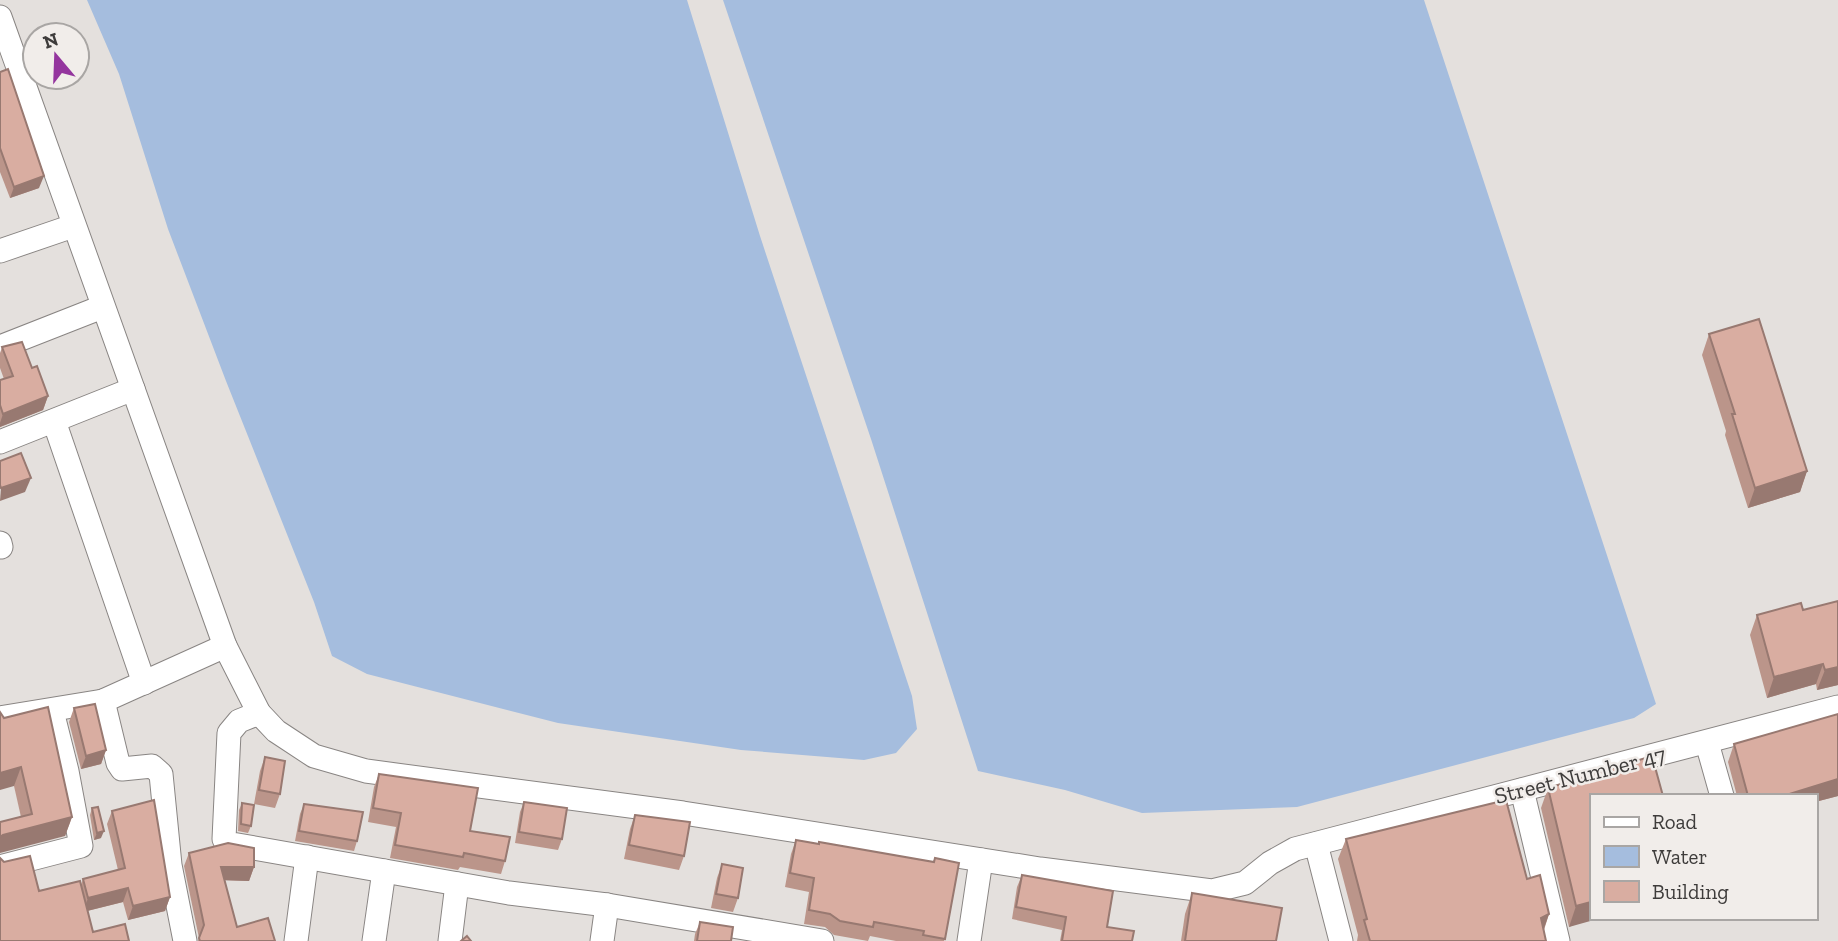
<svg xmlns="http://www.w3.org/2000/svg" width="1838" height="941" font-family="'Zilla Slab',serif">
	<rect width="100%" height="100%" fill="#e4e0dd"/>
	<g fill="#a5bdde">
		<polygon points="87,0 687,0 760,236 912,696 917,729 896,753 864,760 741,750 558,723 367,674 332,656 314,602 226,381 168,229 119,74"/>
		<polygon points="723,0 1424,0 1656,704 1634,718 1297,807 1142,813 1065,790 978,771 871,439"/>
	</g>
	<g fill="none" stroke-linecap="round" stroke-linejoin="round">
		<defs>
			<g id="street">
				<polyline points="0,17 225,646 259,713 276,731 314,756 366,771 683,813 1040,869 1212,891 1245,883 1270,863 1295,849 1838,707"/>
				<polyline points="0,251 73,226"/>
				<polyline points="0,347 102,307"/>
				<polyline points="54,421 144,683"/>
				<polyline points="0,442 133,389"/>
				<polyline points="0,543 1,547"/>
				<polyline points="103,701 118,763 122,769 152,766 161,774 170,865 185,941"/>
				<polyline points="259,713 239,721 229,733 224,839 226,843 509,893 607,905 822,941"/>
				<polyline points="0,718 103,701 225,646"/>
				<polyline points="1707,743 1722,796"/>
				<polyline points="1522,790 1558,941"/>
				<polyline points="1316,844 1341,941"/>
				<polyline points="0,867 81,846 67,771 52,711"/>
				<polyline points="296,941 307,857"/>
				<polyline points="374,941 384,871"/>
				<polyline points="450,941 457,884"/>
				<polyline points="602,941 607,905"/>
				<polyline points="969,941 981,860"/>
			</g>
		</defs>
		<use href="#street" stroke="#898583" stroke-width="25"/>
		<use href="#street" stroke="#fff" stroke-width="23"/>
	</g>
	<g fill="#bb958a">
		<polygon points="0,72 39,188 10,198 0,172"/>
		<polygon points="1709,334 1807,471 1800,492 1748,508 1725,435 1726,431 1702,355"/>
		<polygon points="2,347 32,368 48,396 43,410 0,427 0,380 4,379 0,368 0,353"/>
		<polygon points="1838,601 1838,685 1817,690 1816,684 1767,698 1750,635 1757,615 1803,610"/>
		<polygon points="74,708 106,750 101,764 81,769 69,722"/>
		<polygon points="4,718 72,817 65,836 21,817 14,786"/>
		<polygon points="1734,744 1838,796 1815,802 1815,796 1737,796 1728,762"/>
		<polygon points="265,757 280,794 275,808 254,804 260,771"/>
		<polygon points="379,774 470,831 505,861 501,874 460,867 458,870 390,858 396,827 368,822 374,787"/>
		<polygon points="1548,788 1591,918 1569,927 1541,808"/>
		<polygon points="524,802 562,839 558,850 515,843 520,812"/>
		<polygon points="242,803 251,826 248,833 238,831 239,810"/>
		<polygon points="304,804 357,841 354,851 295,841 300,814"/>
		<polygon points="92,808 101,838 94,840 90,815"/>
		<polygon points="112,811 170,897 165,911 128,920 123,902 87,911 93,932 0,941 39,891 81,885 83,879 118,870 107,824"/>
		<polygon points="635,815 684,856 679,870 624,859 630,829"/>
		<polygon points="1346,839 1527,879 1549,914 1544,930 1546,941 1357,941 1358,935 1338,859"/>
		<polygon points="796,840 933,862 935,858 945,939 944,941 896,941 870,936 868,941 834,935 825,927 804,924 809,892 785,887 791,854"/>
		<polygon points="189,853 254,867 249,881 224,880 237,927 275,941 198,941 199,938 184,866"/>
		<polygon points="722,864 738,898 733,912 711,908 717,878"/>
		<polygon points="1022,875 1107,927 1132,941 1060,941 1062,930 1012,919 1017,887"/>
		<polygon points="1192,893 1276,941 1181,941 1185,914"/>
		<polygon points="700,922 731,941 694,941 695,934"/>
	</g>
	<g fill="#987971">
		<polygon points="44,176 39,188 10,198 14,187"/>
		<polygon points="48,396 43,410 0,427 0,423 3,414"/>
		<polygon points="1807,471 1800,492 1748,508 1755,488"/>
		<polygon points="31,478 25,492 0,501 1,488"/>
		<polygon points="1823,664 1816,684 1767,698 1774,677"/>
		<polygon points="1838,667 1838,685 1817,690 1825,670"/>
		<polygon points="106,750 101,764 81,769 86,756"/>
		<polygon points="21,767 14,786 0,790 0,773"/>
		<polygon points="1838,779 1838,796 1815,802 1815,796 1783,796"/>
		<polygon points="72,817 65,836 0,853 0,837 3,835"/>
		<polygon points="104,831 101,838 94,840 97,833"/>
		<polygon points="221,867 254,867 249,881 216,880"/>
		<polygon points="128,888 123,902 83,912 88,898"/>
		<polygon points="170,897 165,911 128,920 133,906"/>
		<polygon points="1591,902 1591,918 1601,918 1569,927 1576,906"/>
		<polygon points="1549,914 1542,934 1541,918"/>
	</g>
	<g fill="#d9ada1" stroke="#987971" stroke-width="2">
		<polygon points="8,69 44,176 14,187 0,148 0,72"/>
		<polygon points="1759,319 1807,471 1755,488 1732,414 1735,414 1709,334"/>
		<polygon points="22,342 32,368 37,366 48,396 3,414 0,405 0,380 13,376 2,347"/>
		<polygon points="21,453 31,478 1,488 0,485 0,461"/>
		<polygon points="1838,601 1838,667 1825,670 1823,664 1774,677 1757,615 1801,603 1803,610"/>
		<polygon points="95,704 106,750 86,756 74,708"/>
		<polygon points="48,707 72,817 3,835 0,837 0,822 32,814 21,767 0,773 0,712 4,718"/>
		<polygon points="1838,714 1838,779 1783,796 1748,796 1734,744"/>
		<polygon points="1652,756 1663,796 1591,796 1591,902 1576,906 1548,788"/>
		<polygon points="265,757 285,761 280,794 259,790"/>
		<polygon points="379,774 478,788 470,831 510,837 505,861 464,853 463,857 395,845 401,813 373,808"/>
		<polygon points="154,800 170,897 133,906 128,888 88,898 83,879 125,868 112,811"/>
		<polygon points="1506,800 1527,879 1540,875 1549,914 1541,918 1546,941 1370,941 1364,920 1367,919 1346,839"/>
		<polygon points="524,802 567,808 562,839 519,832"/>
		<polygon points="242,803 254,805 251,826 241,824"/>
		<polygon points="304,804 363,812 357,841 299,831"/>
		<polygon points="98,807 104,831 97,833 92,808"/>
		<polygon points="635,815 690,822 684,856 629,845"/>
		<polygon points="796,840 819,844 819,842 934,862 935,858 959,863 945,939 923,935 924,931 874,922 873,927 840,921 830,914 809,910 814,878 790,873"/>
		<polygon points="228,843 254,848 254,867 221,867 237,927 268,918 275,941 200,941 199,938 204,925 189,853"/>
		<polygon points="30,856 39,891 80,881 93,932 125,924 129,941 0,941 0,858 4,862"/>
		<polygon points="722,864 743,868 738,898 716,894"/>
		<polygon points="1022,875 1113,891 1107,927 1134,931 1132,941 1062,941 1066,917 1016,907"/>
		<polygon points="1192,893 1282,908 1276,941 1185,941"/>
		<polygon points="700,922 733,927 731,941 697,941"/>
		<polygon points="467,936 471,941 461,941"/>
	</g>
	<g text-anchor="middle" stroke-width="5" stroke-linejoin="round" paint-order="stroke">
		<g font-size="23" fill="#3e3c3b" stroke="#f1edea">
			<text transform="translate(1580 775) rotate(-14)" y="8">Street Number 47</text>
		</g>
	</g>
	<rect x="1590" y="794" width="228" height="126" fill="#f1edea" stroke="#a9a6a4" stroke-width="2"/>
	<rect x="1604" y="817" width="35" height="10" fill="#ffffff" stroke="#a9a6a4" stroke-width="2"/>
	<text x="1652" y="829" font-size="21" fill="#3e3c3b">Road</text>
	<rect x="1604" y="846" width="35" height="21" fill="#a5bdde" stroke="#a9a6a4" stroke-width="2"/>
	<text x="1652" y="864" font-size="21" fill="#3e3c3b">Water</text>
	<rect x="1604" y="881" width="35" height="21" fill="#d9ada1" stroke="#a9a6a4" stroke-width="2"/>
	<text x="1652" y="899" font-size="21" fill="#3e3c3b">Building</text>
	<g transform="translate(56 56) rotate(341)"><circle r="33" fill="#f1edea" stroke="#a9a6a4" stroke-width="2"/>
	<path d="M0-5L12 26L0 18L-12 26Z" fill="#94359e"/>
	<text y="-10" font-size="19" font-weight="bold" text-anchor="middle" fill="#3e3c3b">N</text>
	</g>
</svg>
